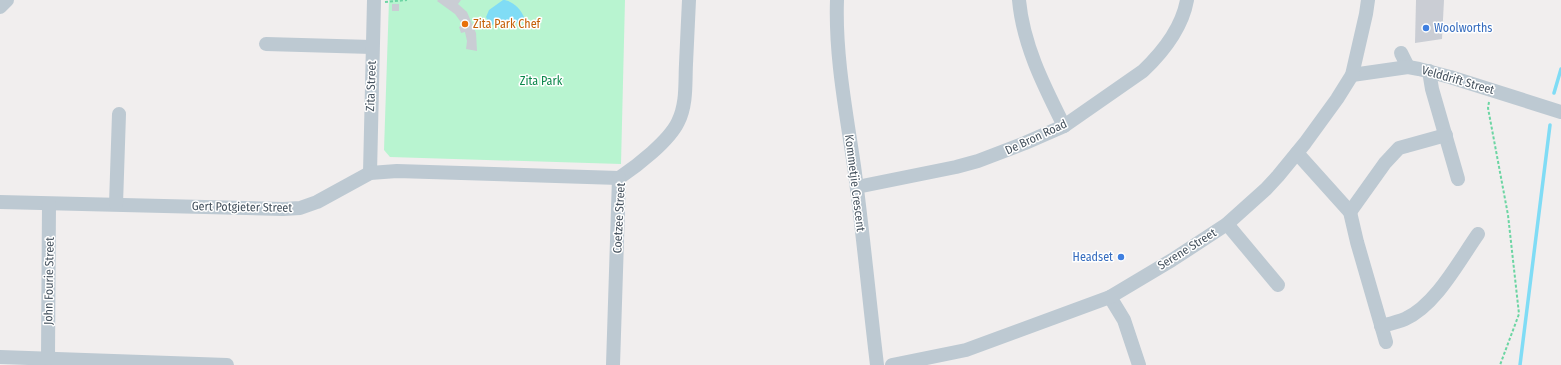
<svg xmlns="http://www.w3.org/2000/svg" width="1561" height="365" font-family="'Fira Sans Condensed',sans-serif">
	<rect width="100%" height="100%" fill="#f1eeee"/>
	<polygon fill="#b8f4d0" points="389,0 625,0 621,164 390,157 384,150"/>
	<path fill="#80dcf5" d="M503 0C512 0 521 9 524 17L523 22 518 23 503 20 492 25 489 23 486 17 489 10Z"/>
	<g fill="none" stroke-linecap="round" stroke-linejoin="round">
		<g stroke="#80dcf5" stroke-width="3.5">
			<polyline points="1554,93 1561,69"/>
			<polyline points="1520,365 1550,125"/>
		</g>
	</g>
	<g fill="#cacdd4">
		<polygon points="438,0 461,0 458,4 467,12 476,33 477,51 466,49 467,41 465,32 461,33 459,27 463,25 455,14 437,1"/>
		<polygon points="1416,0 1444,0 1442,39 1415,43"/>
		<rect x="392" y="4" width="7" height="7"/>
	</g>
	<g fill="none" stroke-linecap="round" stroke-linejoin="round">
		<g stroke="#6cd5a3" stroke-width="2" stroke-dasharray="3 2" stroke-linecap="butt">
			<polyline points="385,2 407,0"/>
			<polyline points="1489,102 1488,108 1508,215 1519,314 1500,365"/>
		</g>
		<g stroke="#bdc9d2" stroke-width="14">
			<path d="M837 0C835 55 846 111 854 166 863 232 869 299 877 365"/>
			<path d="M1019 0C1023 45 1044 86 1064 126"/>
			<polyline points="0,7 7,0"/>
			<polyline points="266,44 372,47"/>
			<polyline points="1401,53 1408,67"/>
			<polyline points="1429,71 1432,89 1458,179"/>
			<polyline points="1352,75 1408,67 1419,69 1450,77 1561,112"/>
			<polyline points="1297,153 1350,212 1357,242 1386,342"/>
			<polyline points="370,173 374,0"/>
			<path d="M619 178C637 166 669 141 678 122 687 104 685 83 686 64 687 43 688 21 689 0"/>
			<path d="M857 187 956 167 978 161 1025 143 1064 126 1143 71C1164 51 1182 28 1187 0"/>
			<polyline points="0,202 283,209 300,208 317,202 370,173 397,171 619,178"/>
			<polyline points="116,204 119,114"/>
			<polyline points="1350,212 1385,163 1399,148 1446,135"/>
			<polyline points="1227,224 1278,285"/>
			<polyline points="1110,297 1124,320 1139,365"/>
			<path d="M1381 326C1389 324 1398 322 1405 319 1436 305 1459 261 1478 234"/>
			<polyline points="0,357 227,365"/>
			<polyline points="48,358 49,204"/>
			<polyline points="613,365 619,178"/>
			<polyline points="892,365 966,350 1110,297 1172,260 1227,224 1266,189 1278,176 1305,143 1337,99 1352,75 1366,14 1368,0"/>
		</g>
	</g>
	<circle fill="#e8710a" stroke="#fff" stroke-width="1.5" cx="465" cy="24" r="4"/>
	<g fill="#3f7fe0" stroke="#fff" stroke-width="1.5">
		<circle cx="1426" cy="28" r="4"/>
		<circle cx="1121" cy="257" r="4"/>
	</g>
	<g text-anchor="middle" stroke-width="3" stroke-linejoin="round" paint-order="stroke">
		<g font-size="12" fill="#c56008" stroke="#fff" text-anchor="start">
			<text x="473" y="28">Zita Park Chef</text>
		</g>
		<g font-size="12" fill="#366cbe" stroke="#fff" text-anchor="start">
			<text x="1434" y="32">Woolworths</text>
			<text x="1113" y="261" text-anchor="end">Headset</text>
		</g>
		<g font-size="12" fill="#45525e" stroke="#fff">
			<text transform="translate(1458 80) rotate(16)" y="4">Velddrift Street</text>
			<text transform="translate(371 86) rotate(-88)" y="4">Zita Street</text>
			<text transform="translate(1036 137) rotate(-25)" y="4">De Bron Road</text>
			<text transform="translate(855 183) rotate(83)" y="4">Kommetjie Crescent</text>
			<text transform="translate(242 207) rotate(1)" y="4">Gert Potgieter Street</text>
			<text transform="translate(619 218) rotate(-87)" y="4">Coetzee Street</text>
			<text transform="translate(1187 249) rotate(-32)" y="4">Serene Street</text>
			<text transform="translate(49 281) rotate(-89)" y="4">John Fourie Street</text>
		</g>
		<g font-size="12" fill="#0d884c" stroke="#fff">
			<text x="541" y="85">Zita Park</text>
		</g>
	</g>
</svg>
